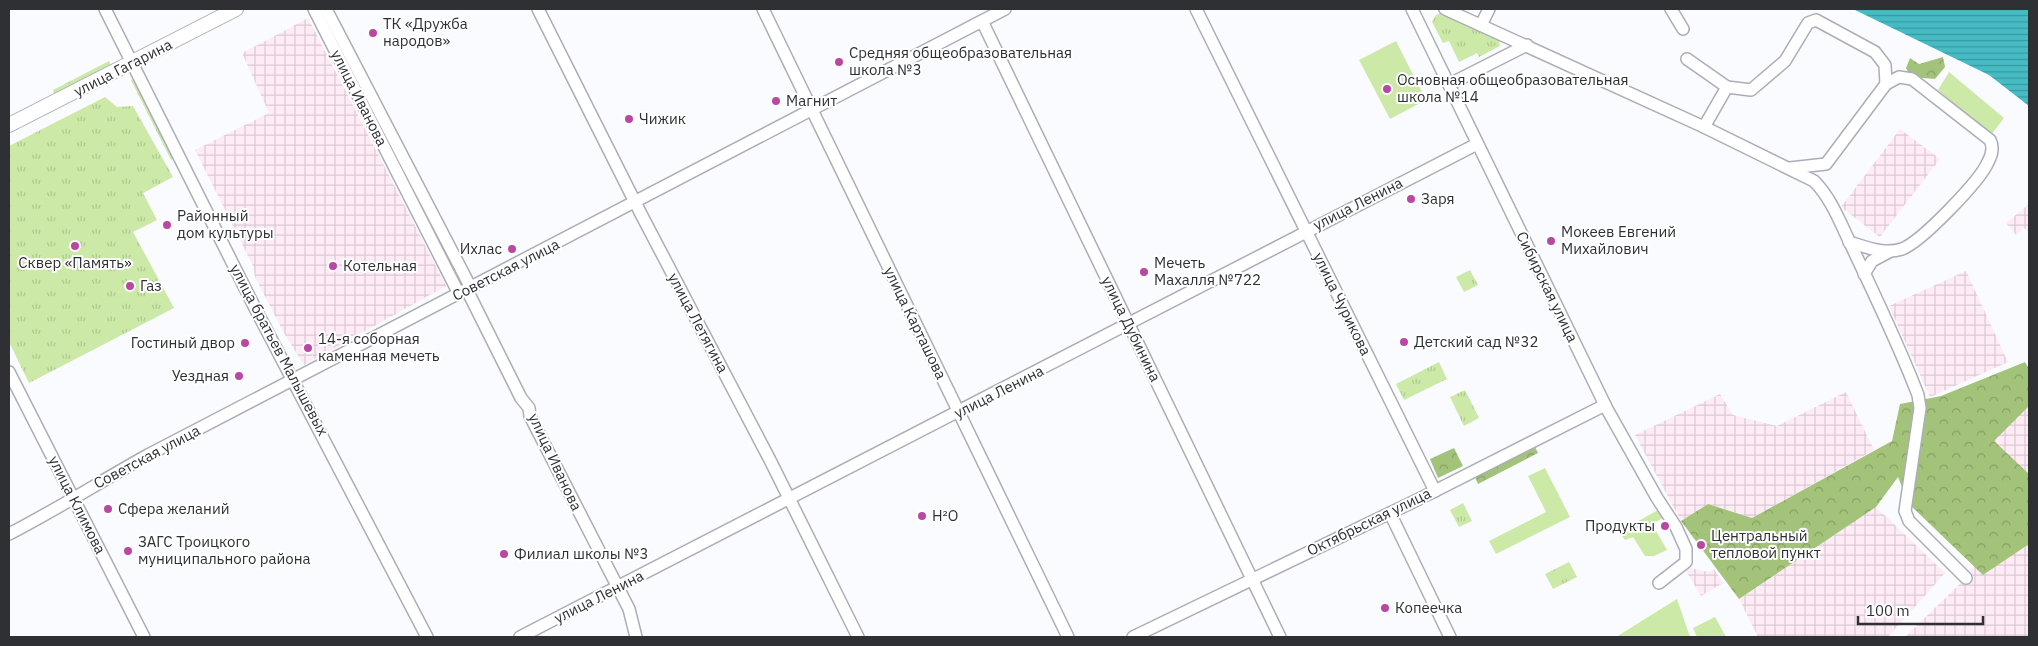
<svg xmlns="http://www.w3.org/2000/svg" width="2038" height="646" font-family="'IBM Plex Sans',sans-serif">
	<defs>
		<pattern id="industrial-grid" width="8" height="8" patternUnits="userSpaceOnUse" patternTransform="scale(1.25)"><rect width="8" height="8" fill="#feebf5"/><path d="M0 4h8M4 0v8" fill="none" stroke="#dacad3"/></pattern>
		<pattern id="grass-tufts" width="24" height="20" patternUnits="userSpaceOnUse" patternTransform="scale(1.25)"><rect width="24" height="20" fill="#cce9a7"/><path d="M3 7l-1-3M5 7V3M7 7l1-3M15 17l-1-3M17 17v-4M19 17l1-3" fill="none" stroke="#b0c890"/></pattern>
		<pattern id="forest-crowns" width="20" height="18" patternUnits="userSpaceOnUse" patternTransform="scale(1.25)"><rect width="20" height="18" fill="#a4c37a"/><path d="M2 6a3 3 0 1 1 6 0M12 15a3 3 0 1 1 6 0" fill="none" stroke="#869f65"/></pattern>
		<pattern id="water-rules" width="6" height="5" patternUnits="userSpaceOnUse" patternTransform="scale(1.25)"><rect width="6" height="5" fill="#46bbc3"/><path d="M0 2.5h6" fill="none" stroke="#3b989f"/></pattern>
	</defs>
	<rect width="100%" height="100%" fill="#fafbff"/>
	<g fill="url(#industrial-grid)">
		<polygon points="308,18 446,286 304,365 284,333 255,277 253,266 195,150 269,113 242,53"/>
		<polygon points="1900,129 1940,159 1880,237 1841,207"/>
		<polygon points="2029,204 2029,232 2024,228 2016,235 2006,223"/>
		<polygon points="1966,271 2008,362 1930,397 1889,306"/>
		<polygon points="1846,392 1874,450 1752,518 1708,504 1681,521 1635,435 1720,394 1733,415 1777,426"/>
		<polygon points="2029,392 2029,637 1905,637 1966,578 1976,564 1919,504"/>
		<polygon points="1876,507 1945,573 1888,637 1758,637 1739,599"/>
		<polygon points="1690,568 1709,572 1714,569 1723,583 1701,596 1686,571"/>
	</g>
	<g fill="url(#grass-tufts)">
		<polygon points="1443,13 1498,37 1500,46 1479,57 1477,53 1459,62 1449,41 1443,43 1432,22 1436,15"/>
		<polygon points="109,61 111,65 54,94 53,90"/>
		<polygon points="137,78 176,157 171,160 131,80"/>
		<polygon points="105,97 117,107 133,106 173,177 143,193 157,220 133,232 174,308 29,383 9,342 9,146"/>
		<polygon points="1470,270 1478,285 1464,292 1456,277"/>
		<polygon points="1439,362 1447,379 1404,400 1396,384"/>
		<polygon points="1465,390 1479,418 1464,426 1450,397"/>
		<polygon points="1463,503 1472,521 1459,527 1450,510"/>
		<polygon points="1569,562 1577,577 1553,589 1545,574"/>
	</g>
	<g fill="url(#forest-crowns)">
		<polygon points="1943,57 1945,67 1935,79 1911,77 1906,68 1910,58 1919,64"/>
		<polygon points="2025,362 2029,369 2029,406 1994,441 2029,474 2029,544 1983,575 1909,504 1898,477 1876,507 1739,599 1681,521 1708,504 1752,518 1892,441 1900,404 1941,396"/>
		<polygon points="1535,447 1538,453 1478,484 1475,477"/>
		<polygon points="1454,448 1463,466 1438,478 1430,459"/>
	</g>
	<g fill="#cce9a7">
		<polygon points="1396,41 1426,100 1390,119 1359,60"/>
		<polygon points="1949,72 2004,118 1991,135 1938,90"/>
		<polygon points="1545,468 1570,517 1496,554 1489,541 1546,512 1528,476"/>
		<polygon points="1658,510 1663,518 1652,524 1667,550 1654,556 1645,556 1633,537 1625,540 1619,532"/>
		<polygon points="1677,599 1690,637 1616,637"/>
		<polygon points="1715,617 1726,637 1697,637 1693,628"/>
	</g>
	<polygon fill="url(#water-rules)" points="1853,9 2029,9 2029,106 1989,75"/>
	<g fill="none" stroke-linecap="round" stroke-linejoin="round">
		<defs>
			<g id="minor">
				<polyline points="105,9 256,310 427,637"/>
				<polyline points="314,9 459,294"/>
				<polyline points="326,9 471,288"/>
				<polyline points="538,9 641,214 771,462 858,637"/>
				<polyline points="763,9 1068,637"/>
				<polyline points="1196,9 1435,491"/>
				<polyline points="1412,9 1607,409 1657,498 1676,527 1686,549 1686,562 1659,583"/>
				<path d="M1445 9 1704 127 1814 181C1832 199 1841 225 1852 247 1875 296 1899 345 1918 395L1920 408 1905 511 1909 521 1966 578"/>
				<polyline points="1671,9 1683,29"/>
				<polyline points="982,21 1280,637"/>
				<polyline points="1481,25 1489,9"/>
				<path d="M1687 59 1727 87 1751 90 1785 61 1808 23 1816 20 1875 52 1885 65 1886 84 1899 77 1912 79 1990 140C1994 148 1992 155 1988 162 1980 181 1921 242 1902 249 1884 255 1866 247 1849 242"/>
				<polyline points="1450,84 1527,45"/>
				<polyline points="1704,127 1727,87"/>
				<polyline points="1790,168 1826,164 1886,84"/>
				<polyline points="1864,274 1872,261 1889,252"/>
				<polyline points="467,290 521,398 529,408 530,416 629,609 636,637"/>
				<polyline points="9,372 144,637"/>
				<polyline points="1390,513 1450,637"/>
				<path d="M9 534C56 510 101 481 148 455L1005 9"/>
				<polyline points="520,637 1477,144"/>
				<polyline points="1133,637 1419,499 1605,405"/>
			</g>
			<polyline id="major" points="9,125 236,9"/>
		</defs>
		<use href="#minor" stroke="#acaeb7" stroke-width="14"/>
		<use href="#major" stroke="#acaeb7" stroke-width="16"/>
		<use href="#minor" stroke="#fff" stroke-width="11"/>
		<use href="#major" stroke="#fff" stroke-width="14"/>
	</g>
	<g fill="#ba48a2" stroke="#fff" stroke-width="2">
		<circle cx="373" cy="33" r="5"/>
		<circle cx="839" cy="62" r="5"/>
		<circle cx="1387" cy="89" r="5"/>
		<circle cx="776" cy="101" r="5"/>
		<circle cx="629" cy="119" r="5"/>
		<circle cx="1411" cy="199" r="5"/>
		<circle cx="167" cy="225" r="5"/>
		<circle cx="1551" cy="241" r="5"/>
		<circle cx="75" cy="246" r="5"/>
		<circle cx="512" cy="249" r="5"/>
		<circle cx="333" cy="266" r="5"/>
		<circle cx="1144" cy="272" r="5"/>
		<circle cx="130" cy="286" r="5"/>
		<circle cx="1404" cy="342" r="5"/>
		<circle cx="245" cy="343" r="5"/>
		<circle cx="308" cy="348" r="5"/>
		<circle cx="239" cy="376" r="5"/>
		<circle cx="108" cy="509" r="5"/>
		<circle cx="922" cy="516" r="5"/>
		<circle cx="1665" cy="526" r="5"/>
		<circle cx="1701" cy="545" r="5"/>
		<circle cx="128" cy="551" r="5"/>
		<circle cx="504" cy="554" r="5"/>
		<circle cx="1385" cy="608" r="5"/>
	</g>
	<g text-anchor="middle" stroke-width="4" stroke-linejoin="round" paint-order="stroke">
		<g font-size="15" fill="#2f3034" stroke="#fff" text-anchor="start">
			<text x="383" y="29">ТК «Дружба<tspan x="383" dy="17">народов»</tspan></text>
			<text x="849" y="58">Средняя общеобразовательная<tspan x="849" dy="17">школа №3</tspan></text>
			<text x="1397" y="85">Основная общеобразовательная<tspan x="1397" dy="17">школа №14</tspan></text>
			<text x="786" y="106">Магнит</text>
			<text x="639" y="124">Чижик</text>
			<text x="1421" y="204">Заря</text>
			<text x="177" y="221">Районный<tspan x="177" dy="17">дом культуры</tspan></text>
			<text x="1561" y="237">Мокеев Евгений<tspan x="1561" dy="17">Михайлович</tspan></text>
			<text x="502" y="254" text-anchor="end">Ихлас</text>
			<text x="75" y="268" text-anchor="middle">Сквер «Память»</text>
			<text x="1154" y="268">Мечеть<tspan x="1154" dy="17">Махалля №722</tspan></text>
			<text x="343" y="271">Котельная</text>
			<text x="140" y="291">Газ</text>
			<text x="318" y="344">14-я соборная<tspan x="318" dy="17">каменная мечеть</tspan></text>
			<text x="1414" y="347">Детский сад №32</text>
			<text x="235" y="348" text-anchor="end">Гостиный двор</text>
			<text x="229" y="381" text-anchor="end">Уездная</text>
			<text x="118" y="514">Сфера желаний</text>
			<text x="932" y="521">H²O</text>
			<text x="1655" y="531" text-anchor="end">Продукты</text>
			<text x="1711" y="541">Центральный<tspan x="1711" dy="17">тепловой пункт</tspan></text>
			<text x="138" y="547">ЗАГС Троицкого<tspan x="138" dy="17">муниципального района</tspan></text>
			<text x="514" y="559">Филиал школы №3</text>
			<text x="1395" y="613">Копеечка</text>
		</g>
		<g font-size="15" fill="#2f3034" stroke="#fff">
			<text transform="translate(123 68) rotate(-27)" y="5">улица Гагарина</text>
			<text transform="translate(359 98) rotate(63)" y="5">улица Иванова</text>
			<text transform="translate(1358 204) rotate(-27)" y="5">улица Ленина</text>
			<text transform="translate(506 270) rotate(-27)" y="5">Советская улица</text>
			<text transform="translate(1547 287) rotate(64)" y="5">Сибирская улица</text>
			<text transform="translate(1342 304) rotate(64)" y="5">улица Чурикова</text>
			<text transform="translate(698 323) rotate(62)" y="5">улица Летягина</text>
			<text transform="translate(915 323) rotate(64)" y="5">улица Карташова</text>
			<text transform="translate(1131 329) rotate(64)" y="5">улица Дубинина</text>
			<text transform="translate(279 350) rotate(62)" y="5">улица братьев Малышевых</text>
			<text transform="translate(999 392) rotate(-27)" y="5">улица Ленина</text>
			<text transform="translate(147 457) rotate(-28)" y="5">Советская улица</text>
			<text transform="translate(555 462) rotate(65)" y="5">улица Иванова</text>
			<text transform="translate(77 505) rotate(63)" y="5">улица Климова</text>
			<text transform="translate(1369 522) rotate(-26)" y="5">Октябрьская улица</text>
			<text transform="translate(599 597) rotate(-27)" y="5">улица Ленина</text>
		</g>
	</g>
	<rect width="2038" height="646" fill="none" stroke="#2f3034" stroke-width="20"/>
	<path d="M1858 616v8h125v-8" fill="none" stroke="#2f3034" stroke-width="2.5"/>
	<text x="1866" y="616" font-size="15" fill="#2f3034" stroke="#ffffff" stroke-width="4" paint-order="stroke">100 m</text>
</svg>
